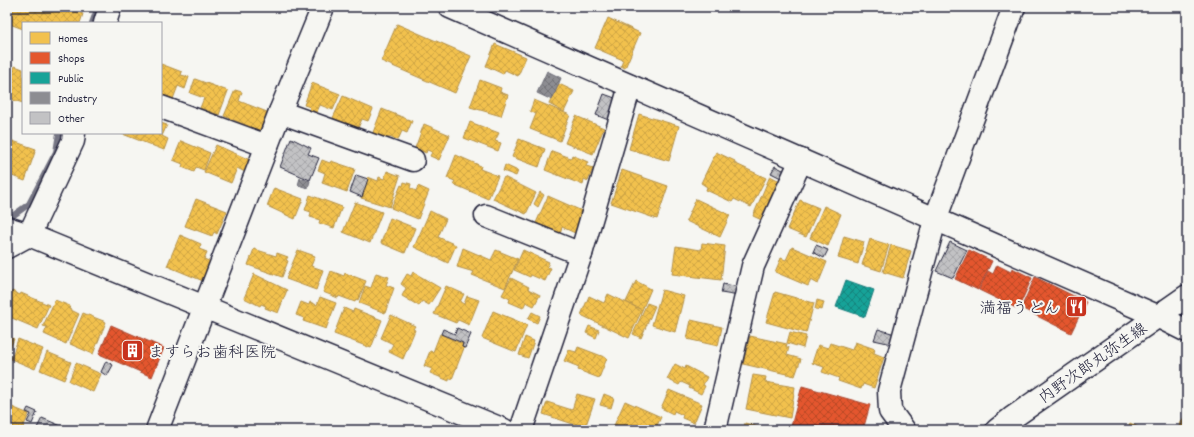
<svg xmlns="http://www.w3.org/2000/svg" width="1194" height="437" font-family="Dekko,'Klee One',sans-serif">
	<defs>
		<pattern id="homes-cross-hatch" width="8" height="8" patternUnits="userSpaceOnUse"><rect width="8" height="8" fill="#f2c14e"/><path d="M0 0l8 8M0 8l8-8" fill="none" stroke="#cfa645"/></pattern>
		<pattern id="shops-cross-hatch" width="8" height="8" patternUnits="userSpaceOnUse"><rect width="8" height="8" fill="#e4572e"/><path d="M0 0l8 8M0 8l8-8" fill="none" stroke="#b84828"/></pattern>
		<pattern id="public-cross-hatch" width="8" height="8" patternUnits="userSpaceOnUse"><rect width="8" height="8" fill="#17a398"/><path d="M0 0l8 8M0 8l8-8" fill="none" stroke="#14847d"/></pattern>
		<pattern id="industry-cross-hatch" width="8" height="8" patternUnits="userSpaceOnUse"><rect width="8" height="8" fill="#8d8d92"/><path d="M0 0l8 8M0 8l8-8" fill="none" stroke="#737378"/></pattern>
		<pattern id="building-cross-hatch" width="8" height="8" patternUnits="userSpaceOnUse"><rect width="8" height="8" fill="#c2c2c4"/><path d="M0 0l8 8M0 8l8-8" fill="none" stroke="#a6a6a9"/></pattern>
	</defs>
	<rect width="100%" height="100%" fill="#f6f6f2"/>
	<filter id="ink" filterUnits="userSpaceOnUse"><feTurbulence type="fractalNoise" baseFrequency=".025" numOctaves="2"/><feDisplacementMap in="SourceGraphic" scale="8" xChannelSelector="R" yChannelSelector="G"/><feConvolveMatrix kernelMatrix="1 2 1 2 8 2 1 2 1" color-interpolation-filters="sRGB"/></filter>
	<g filter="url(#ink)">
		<g fill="url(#homes-cross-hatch)" stroke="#b49148">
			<polygon points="7,7 64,7 83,14 80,23 23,23 23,29 7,23"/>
			<polygon points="608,18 640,33 625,68 621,66 623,60 595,48"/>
			<polygon points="397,24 471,56 455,93 381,61"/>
			<polygon points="495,44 526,57 518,76 505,70 503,74 486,66"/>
			<polygon points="161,64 182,72 181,75 189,77 185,89 178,86 173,99 161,94"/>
			<polygon points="15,66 23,69 23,103 7,98 7,89"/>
			<polygon points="195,79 228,91 219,115 200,108 204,98 190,93"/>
			<polygon points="480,80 501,88 500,92 508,95 501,116 470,107"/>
			<polygon points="312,83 340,94 333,110 320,105 316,114 309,111 310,107 304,105"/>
			<polygon points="559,84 574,91 564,112 549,104"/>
			<polygon points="235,90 242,92 239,101 267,112 260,131 224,116"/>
			<polygon points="343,96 373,109 368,121 362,119 358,128 333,118"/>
			<polygon points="534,100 570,115 560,141 530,129 536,114 530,111"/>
			<polygon points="382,109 412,121 407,133 402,131 398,140 389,137 387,141 372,135"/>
			<polygon points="639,114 679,126 669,161 629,149"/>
			<polygon points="576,116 604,128 593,154 565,143"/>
			<polygon points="470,122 499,133 495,141 501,143 498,151 464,138"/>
			<polygon points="161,123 167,125 162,136 168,139 164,150 120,133 161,133"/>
			<polygon points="424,124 450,135 439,160 430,156 432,152 427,150 426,153 415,148"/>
			<polygon points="7,139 36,149 25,181 7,174"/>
			<polygon points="519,139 545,149 539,167 512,157"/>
			<polygon points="181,141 210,153 204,170 196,167 194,172 182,167 183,164 173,160"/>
			<polygon points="216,145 250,160 245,172 237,168 231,183 204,172"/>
			<polygon points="552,151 571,158 572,155 588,162 586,166 593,168 588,181 584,179 583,185 545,170"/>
			<polygon points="716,152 735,161 734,163 766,178 751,207 734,199 732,202 706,190 707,187 701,183"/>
			<polygon points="456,155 481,166 480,169 498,176 488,199 453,184 455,181 447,178"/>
			<polygon points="322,160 330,163 331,161 355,169 347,192 322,183 325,173 318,170"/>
			<polygon points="505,165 518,171 516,176 503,171"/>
			<polygon points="622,170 668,186 657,219 611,203"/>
			<polygon points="387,171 400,176 390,207 361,198 368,177 378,181 379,177 384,179"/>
			<polygon points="770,176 786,184 768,223 753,216"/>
			<polygon points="504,177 536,193 526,214 493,199"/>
			<polygon points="404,182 411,184 410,188 416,191 418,186 429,191 418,219 391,208 401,185 403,186"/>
			<polygon points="274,188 303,199 295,219 267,206"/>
			<polygon points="540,192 544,195 538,207 534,204"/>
			<polygon points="310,195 342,207 334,228 319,223 320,220 310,217 311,212 305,210"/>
			<polygon points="548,196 582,211 575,233 562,227 560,233 536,223"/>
			<polygon points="196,199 227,211 217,234 214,232 212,236 185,226"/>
			<polygon points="696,199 730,215 720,237 686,221"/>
			<polygon points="800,200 819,208 806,237 787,229"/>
			<polygon points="355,202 382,212 370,243 343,232"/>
			<polygon points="824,206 841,214 828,246 810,238"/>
			<polygon points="430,211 446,219 438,237 456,245 448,263 414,247"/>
			<polygon points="390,218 415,228 405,253 381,243"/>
			<polygon points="180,235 201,244 199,249 207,252 204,259 216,264 208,283 167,266"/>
			<polygon points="844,236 864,242 858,264 838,258"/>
			<polygon points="870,239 889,245 881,271 862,265"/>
			<polygon points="702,243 725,246 721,280 672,274 676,246 701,250"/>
			<polygon points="891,245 911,251 903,278 883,272"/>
			<polygon points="792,247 827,262 818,284 811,280 808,286 775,272 781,258 786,260"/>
			<polygon points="463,248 491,260 496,250 518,259 505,288 472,275 474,272 457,267"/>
			<polygon points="254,249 276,256 277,253 288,257 286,260 288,261 282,277 248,265"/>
			<polygon points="298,250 315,256 311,266 323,270 316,290 286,279"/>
			<polygon points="523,250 549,262 547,267 551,268 545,281 531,275 530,277 514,270"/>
			<polygon points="331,271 344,276 345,273 366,281 358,300 356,299 355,302 339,296 338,298 323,292"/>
			<polygon points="413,272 440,288 429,305 422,301 419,306 402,296 406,288 401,284 407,274 411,276"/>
			<polygon points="376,273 389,277 386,285 394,288 385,313 359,303 365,286 371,288"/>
			<polygon points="254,274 287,290 278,313 265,308 266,306 261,304 260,306 244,298"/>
			<polygon points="511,278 529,287 528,289 540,295 534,306 526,302 523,308 509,302 510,299 502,295"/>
			<polygon points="636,281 651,289 642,310 626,302"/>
			<polygon points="446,286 464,294 460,302 464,304 467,296 479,300 469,325 458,320 456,323 434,314"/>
			<polygon points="662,290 684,296 675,332 652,325"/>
			<polygon points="12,291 20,295 21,293 49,305 38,329 7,316 10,308 7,307 7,304"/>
			<polygon points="775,292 814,303 806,333 766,322"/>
			<polygon points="608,294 642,310 629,338 581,315 589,296 604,303"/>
			<polygon points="320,297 336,303 326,329 303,321 304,318 296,315 301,302 309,305 310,302 317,305"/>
			<polygon points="55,300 70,306 69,309 79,314 66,344 44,334 47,327 43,326"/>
			<polygon points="817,300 824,302 822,310 815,309"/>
			<polygon points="647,303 655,306 641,338 633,334"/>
			<polygon points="344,308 353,312 354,309 382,320 371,348 334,334"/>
			<polygon points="493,311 527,325 516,352 482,338"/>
			<polygon points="532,312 540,316 537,323 528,319"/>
			<polygon points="83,313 106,322 93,354 70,344"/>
			<polygon points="391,315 415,326 413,329 415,330 403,359 389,352 393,344 381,338"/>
			<polygon points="691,320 722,327 718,346 687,339"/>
			<polygon points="589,326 599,330 596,338 586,333"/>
			<polygon points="790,332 806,336 803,348 787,343"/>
			<polygon points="440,334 463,344 462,347 464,348 452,379 449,379 449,381 430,373 432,369 424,366 430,351 433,352"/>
			<polygon points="7,336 14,339 7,355"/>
			<polygon points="750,336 787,344 786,347 789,347 787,355 801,359 795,376 743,364"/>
			<polygon points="525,337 534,341 528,358 519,355"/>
			<polygon points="18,339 43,349 35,369 11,359"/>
			<polygon points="855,342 875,349 874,353 884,357 874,388 863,384 861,389 838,381 839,378 822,372 824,367 812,363 818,345 828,348 830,343 852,350"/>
			<polygon points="578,347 607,358 599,378 578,370 579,367 564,361 569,350 576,352"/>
			<polygon points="47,352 71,362 64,380 40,370"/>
			<polygon points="76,363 101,374 93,392 69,381"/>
			<polygon points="675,364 685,369 686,366 707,377 703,385 705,386 701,394 689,388 690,386 681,382 679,385 667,379"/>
			<polygon points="753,375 766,377 765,382 795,387 790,418 746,409"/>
			<polygon points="669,390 702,404 694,423 682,418 683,415 674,411 673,414 661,408"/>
			<polygon points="577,394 595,399 585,428 543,414 547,402 572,410"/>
			<polygon points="604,394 614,398 611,408 600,405"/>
			<polygon points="625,401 661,417 655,430 612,430"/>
			<polygon points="7,405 29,414 22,430 7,430"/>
			<polygon points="1187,412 1187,430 1185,430 1179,426"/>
			<polygon points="745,423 759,427 758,430 744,430"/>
			<polygon points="1130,423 1144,430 1127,430"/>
		</g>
		<g fill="url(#shops-cross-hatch)" stroke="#aa4732">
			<polygon points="969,250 992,261 978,290 955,279"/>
			<polygon points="997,265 1011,272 1012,268 1032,278 1018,309 979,290 988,271 993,274"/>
			<polygon points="1035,277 1086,302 1071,333 1021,308"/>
			<polygon points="111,325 164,348 152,377 99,354"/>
			<polygon points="802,386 870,405 863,430 790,430"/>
		</g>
		<polygon fill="url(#public-cross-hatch)" stroke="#1a7c7c" points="846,280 874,290 865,317 836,307"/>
		<g fill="url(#industry-cross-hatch)" stroke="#6d6d78">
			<polygon points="547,71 561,78 552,100 537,93"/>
			<polygon points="300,178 310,181 308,188 298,185"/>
		</g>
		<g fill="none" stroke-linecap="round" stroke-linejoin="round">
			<g stroke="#757583" stroke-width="6">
				<polyline points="92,23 98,7"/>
				<polyline points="7,220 29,204 56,152 59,133"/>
			</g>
		</g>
		<g fill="url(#building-cross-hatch)" stroke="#22223b">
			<polygon points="604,94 615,98 611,121 596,115"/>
			<polygon points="291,138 311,148 308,154 319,158 310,180 280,167"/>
			<polygon points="775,166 787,172 783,179 771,173"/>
			<polygon points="356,175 368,179 362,197 350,192"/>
			<polygon points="950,242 967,250 953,278 936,271"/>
			<polygon points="816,245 828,250 824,258 813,252"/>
			<polygon points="723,284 740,287 739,296 721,293"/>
			<polygon points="457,328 471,334 465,348 462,347 463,343 441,334 443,329 455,334"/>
			<polygon points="878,329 895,334 892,344 874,340"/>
			<polygon points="106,361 113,365 107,376 101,372"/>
			<polygon points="28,408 37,412 32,424 27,422 31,414 26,412"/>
			<polygon points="42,418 71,430 36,430"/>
		</g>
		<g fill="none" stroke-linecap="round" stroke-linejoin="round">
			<defs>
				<g id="street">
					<polyline points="450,7 1157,316 1187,331"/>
					<polyline points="105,23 110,7"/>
					<polyline points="161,107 267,146"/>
					<polyline points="280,112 413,160"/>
					<polyline points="486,216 581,254"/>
					<polyline points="7,247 29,235 73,141 74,133"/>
					<polyline points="157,430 280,112 323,7"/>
					<polyline points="521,430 581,254 630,86"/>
					<polyline points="715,430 753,266 801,160"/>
					<polyline points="904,430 890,411 889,391 935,220 1014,7"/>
				</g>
				<g id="secondary">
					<polyline points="7,228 29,235 504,430"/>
					<polyline points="997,430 1012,418 1187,296"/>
				</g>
			</defs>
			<use href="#street" stroke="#22223b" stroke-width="25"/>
			<use href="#secondary" stroke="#22223b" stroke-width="25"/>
			<use href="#street" stroke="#f6f6f2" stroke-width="22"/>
			<use href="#secondary" stroke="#f6f6f2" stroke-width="22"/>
		</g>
	</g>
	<defs>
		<symbol id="restaurant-square" viewBox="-11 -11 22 22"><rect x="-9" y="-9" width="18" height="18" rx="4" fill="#c8321e" stroke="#f6f6f2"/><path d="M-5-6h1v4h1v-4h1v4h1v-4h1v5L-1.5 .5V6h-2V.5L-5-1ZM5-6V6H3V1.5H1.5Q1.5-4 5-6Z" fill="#fff"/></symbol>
		<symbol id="building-square" viewBox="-11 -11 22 22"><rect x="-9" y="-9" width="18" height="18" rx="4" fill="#c8321e" stroke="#f6f6f2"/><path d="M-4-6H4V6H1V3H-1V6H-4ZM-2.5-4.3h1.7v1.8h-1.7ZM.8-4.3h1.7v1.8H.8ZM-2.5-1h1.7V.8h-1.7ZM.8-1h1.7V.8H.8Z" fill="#fff"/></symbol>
	</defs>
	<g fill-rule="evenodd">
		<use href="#restaurant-square" x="1064" y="294" width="25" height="25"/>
		<use href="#building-square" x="120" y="338" width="25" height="25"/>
	</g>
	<g text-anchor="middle" stroke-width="4" stroke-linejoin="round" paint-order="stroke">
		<g font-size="16" fill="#22223b" stroke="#f6f6f2" text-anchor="end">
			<text x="1060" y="313">満福うどん</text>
			<text x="148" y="357" text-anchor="start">ますらお歯科医院</text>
		</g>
		<g font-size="16" fill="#22223b" stroke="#f6f6f2">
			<text transform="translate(1092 362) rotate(-35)" y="6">内野次郎丸弥生線</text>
		</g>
	</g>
	<rect width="1194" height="437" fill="none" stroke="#f6f6f2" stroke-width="24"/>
	<rect x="12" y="12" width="1170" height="413" fill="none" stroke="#22223b" stroke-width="1.5" filter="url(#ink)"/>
	<rect x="22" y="22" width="140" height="112" fill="#f6f6f2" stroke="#a1a1a9"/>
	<rect x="30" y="32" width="20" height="12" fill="#f2c14e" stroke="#a1a1a9"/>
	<text x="58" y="42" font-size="12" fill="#22223b">Homes</text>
	<rect x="30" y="52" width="20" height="12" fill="#e4572e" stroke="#a1a1a9"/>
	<text x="58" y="62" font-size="12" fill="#22223b">Shops</text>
	<rect x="30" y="72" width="20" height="12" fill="#17a398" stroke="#a1a1a9"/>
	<text x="58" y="82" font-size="12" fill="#22223b">Public</text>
	<rect x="30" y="92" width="20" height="12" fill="#8d8d92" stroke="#a1a1a9"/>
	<text x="58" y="102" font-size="12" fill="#22223b">Industry</text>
	<rect x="30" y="112" width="20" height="12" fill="#c2c2c4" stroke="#a1a1a9"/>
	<text x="58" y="122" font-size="12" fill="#22223b">Other</text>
</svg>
